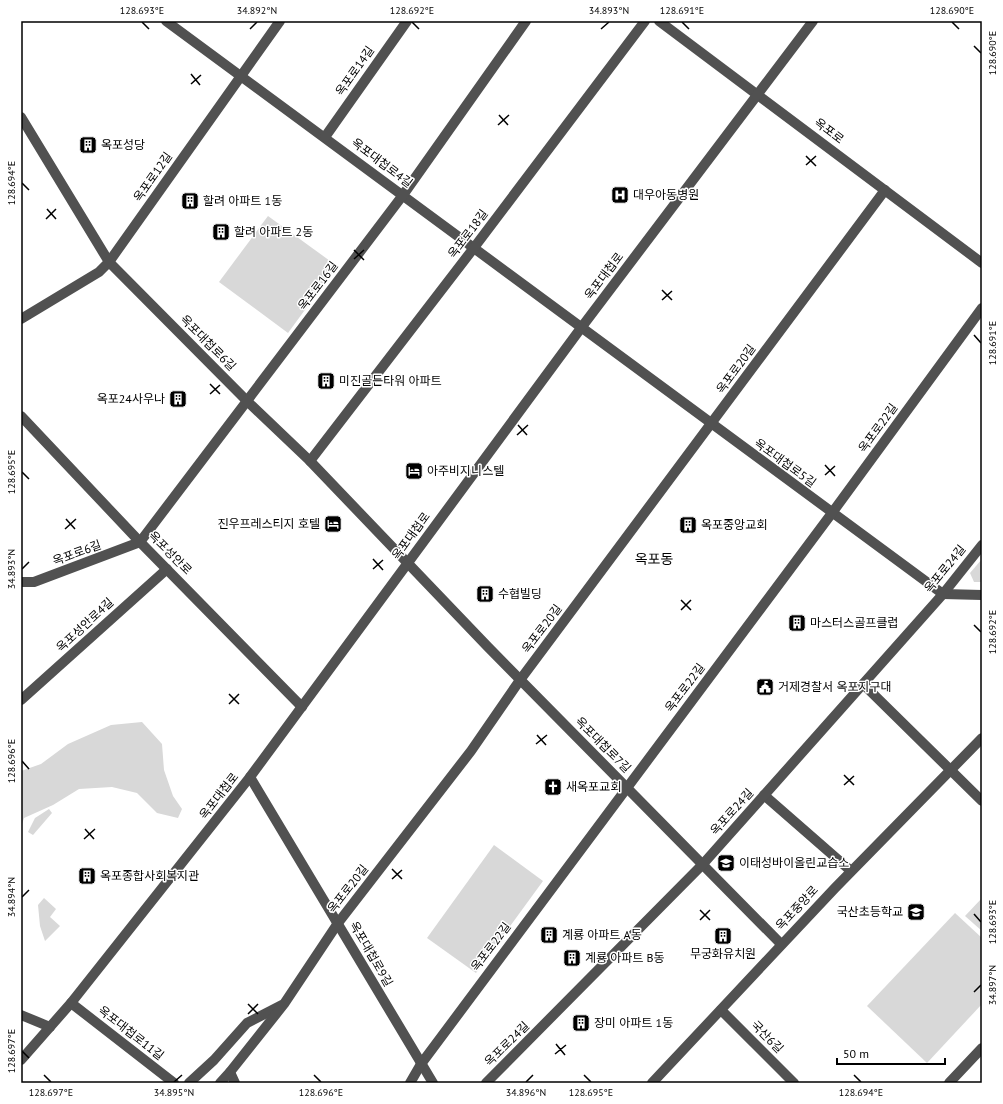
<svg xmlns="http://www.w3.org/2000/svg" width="1003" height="1104" font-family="'PT Sans','Noto Sans KR',sans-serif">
	<rect width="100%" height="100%" fill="#fff"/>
	<g fill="#d8d8d8">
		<polygon points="268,216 337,266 288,333 219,282"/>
		<polygon points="982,559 982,582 974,582 970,573"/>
		<polygon points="142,722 162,744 164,770 173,796 182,809 178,818 157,813 137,793 112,787 79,789 53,805 24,818 21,827 21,771 41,764 68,744 111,725"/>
		<polygon points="49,809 52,813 33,835 28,832 35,818"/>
		<polygon points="494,845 543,881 476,973 427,938"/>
		<polygon points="44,898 56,909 50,917 60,926 45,941 40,926 38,905"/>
		<polygon points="982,898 982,931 965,916"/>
		<polygon points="955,913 982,938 982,1004 927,1063 867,1006"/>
	</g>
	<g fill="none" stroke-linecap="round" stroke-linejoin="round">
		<g stroke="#515151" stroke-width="10">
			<polyline points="166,21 943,594 982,595"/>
			<polyline points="659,21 982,263"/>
			<polyline points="21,117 109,262 248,402 310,461 488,647 781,944"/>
			<polyline points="325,137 407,21"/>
			<polyline points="21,319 99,272 109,262 280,21"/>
			<polyline points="21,416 140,542 302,707"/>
			<polyline points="310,461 473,249 645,21"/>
			<polyline points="21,582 34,582 140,542 403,195 526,21"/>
			<polyline points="863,684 982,801"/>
			<polyline points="21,700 167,569"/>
			<polyline points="250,777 433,1083"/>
			<polyline points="764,795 851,871"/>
			<polyline points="71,1003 174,1083"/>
			<polyline points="721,1010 794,1083"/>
			<polyline points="21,1015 50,1027"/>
			<polyline points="21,1060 71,1003 250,777 581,328 813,21"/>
			<polyline points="230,1072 235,1083"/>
			<polyline points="189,1083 214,1060 247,1023 282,1005"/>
			<polyline points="220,1083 230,1072 284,1004 338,923 471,751 520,680 885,190"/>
			<polyline points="410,1083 421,1064 832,513 982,308"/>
			<polyline points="486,1083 703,864 943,594 982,545"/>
			<polyline points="652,1083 835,888 982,738"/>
			<polyline points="949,1083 982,1048"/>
		</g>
	</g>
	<path fill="none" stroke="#000" stroke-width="1.5" d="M142 22 149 29M412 22 419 29M682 22 689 29M952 22 959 29M250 29 257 22M601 29 609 22M974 46 981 53M191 74 200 85M191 84 201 75M499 115 508 125M498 125 509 115M806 156 816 166M806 165 816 156M22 183 29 190M47 209 56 219M46 219 56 209M354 250 364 260M354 259 364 250M662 290 672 300M662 300 672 291M974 335 981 343M210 384 220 394M210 394 220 385M518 425 527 435M517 435 528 425M825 465 835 476M22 472 29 479M825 475 835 466M66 519 75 529M65 529 76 519M373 559 383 570M22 569 29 562M373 569 383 560M681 600 691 610M681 610 691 600M974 625 981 632M229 694 239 704M229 704 239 694M537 735 546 745M536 744 547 735M22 761 29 769M844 775 854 785M844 785 854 776M85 829 94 839M84 839 95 829M392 869 402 879M392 879 402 870M22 897 29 890M700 910 710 920M974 914 981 922M700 920 710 910M974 992 981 985M248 1004 258 1014M248 1014 258 1004M556 1044 565 1055M22 1051 29 1058M555 1054 566 1045M44 1075 51 1082M314 1075 321 1082M584 1075 591 1082M854 1075 861 1082M174 1082 182 1075M526 1082 533 1075"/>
	<defs>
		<symbol id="building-square" viewBox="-11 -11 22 22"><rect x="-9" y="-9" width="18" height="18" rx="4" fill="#000" stroke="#fff"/><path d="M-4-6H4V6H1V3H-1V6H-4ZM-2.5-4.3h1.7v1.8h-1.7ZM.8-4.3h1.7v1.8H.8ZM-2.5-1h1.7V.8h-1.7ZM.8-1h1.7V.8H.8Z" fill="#fff"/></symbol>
		<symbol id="hospital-square" viewBox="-11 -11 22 22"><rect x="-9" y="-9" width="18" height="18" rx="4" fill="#000" stroke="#fff"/><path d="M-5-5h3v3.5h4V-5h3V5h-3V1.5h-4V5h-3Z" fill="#fff"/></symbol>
		<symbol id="hotel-square" viewBox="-11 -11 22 22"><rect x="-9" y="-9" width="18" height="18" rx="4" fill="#000" stroke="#fff"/><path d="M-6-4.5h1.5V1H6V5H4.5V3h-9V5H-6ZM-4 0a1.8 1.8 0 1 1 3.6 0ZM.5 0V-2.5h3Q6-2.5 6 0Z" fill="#fff"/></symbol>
		<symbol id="civic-square" viewBox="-11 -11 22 22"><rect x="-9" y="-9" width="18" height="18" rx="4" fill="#000" stroke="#fff"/><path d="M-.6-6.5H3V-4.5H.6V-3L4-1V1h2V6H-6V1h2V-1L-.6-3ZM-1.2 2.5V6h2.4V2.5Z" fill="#fff"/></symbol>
		<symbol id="church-square" viewBox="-11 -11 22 22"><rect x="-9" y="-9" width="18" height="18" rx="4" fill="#000" stroke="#fff"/><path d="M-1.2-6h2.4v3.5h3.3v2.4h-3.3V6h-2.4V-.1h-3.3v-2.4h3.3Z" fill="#fff"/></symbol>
		<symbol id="school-square" viewBox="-11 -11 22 22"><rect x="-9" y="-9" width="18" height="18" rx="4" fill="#000" stroke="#fff"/><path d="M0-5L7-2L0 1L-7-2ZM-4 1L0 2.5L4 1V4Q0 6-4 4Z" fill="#fff"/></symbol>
	</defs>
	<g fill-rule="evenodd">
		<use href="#building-square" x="78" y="135" width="20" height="20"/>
		<use href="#hospital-square" x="610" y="185" width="20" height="20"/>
		<use href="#building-square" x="180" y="191" width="20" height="20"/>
		<use href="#building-square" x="211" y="222" width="20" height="20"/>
		<use href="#building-square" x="316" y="371" width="20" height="20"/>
		<use href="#building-square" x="168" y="389" width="20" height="20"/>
		<use href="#hotel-square" x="404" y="461" width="20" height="20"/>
		<use href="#hotel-square" x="323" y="514" width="20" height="20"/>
		<use href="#building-square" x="678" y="515" width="20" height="20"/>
		<use href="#building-square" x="475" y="584" width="20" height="20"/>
		<use href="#building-square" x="787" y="613" width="20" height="20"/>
		<use href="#civic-square" x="755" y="677" width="20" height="20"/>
		<use href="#church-square" x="543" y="777" width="20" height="20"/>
		<use href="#school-square" x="716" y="853" width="20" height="20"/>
		<use href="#building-square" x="77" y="866" width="20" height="20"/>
		<use href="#school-square" x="906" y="902" width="20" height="20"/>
		<use href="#building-square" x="539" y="925" width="20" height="20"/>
		<use href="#building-square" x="713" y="926" width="20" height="20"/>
		<use href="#building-square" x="562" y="948" width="20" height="20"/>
		<use href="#building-square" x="571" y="1013" width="20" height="20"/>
	</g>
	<g text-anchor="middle" stroke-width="3" stroke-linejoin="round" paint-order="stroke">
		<g font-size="12" fill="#000" stroke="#fff">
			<text transform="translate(355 71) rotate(-55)" y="4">옥포로14길</text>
			<text transform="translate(829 131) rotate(37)" y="4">옥포로</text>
			<text transform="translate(382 163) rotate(37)" y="4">옥포대첩로4길</text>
			<text transform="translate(153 177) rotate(-55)" y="4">옥포로12길</text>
			<text transform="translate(468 234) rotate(-53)" y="4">옥포로18길</text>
			<text transform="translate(604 276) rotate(-53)" y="4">옥포대첩로</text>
			<text transform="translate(318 286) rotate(-53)" y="4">옥포로16길</text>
			<text transform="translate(208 343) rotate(45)" y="4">옥포대첩로6길</text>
			<text transform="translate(736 369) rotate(-54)" y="4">옥포로20길</text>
			<text transform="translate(878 428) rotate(-54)" y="4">옥포로22길</text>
			<text transform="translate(785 463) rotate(36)" y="4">옥포대첩로5길</text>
			<text transform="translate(411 536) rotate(-54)" y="4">옥포대첩로</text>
			<text transform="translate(77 553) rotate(-20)" y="4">옥포로6길</text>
			<text transform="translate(170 553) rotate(45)" y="4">옥포성안로</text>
			<text transform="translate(945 569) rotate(-51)" y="4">옥포로24길</text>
			<text transform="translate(85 625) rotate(-43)" y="4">옥포성안로4길</text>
			<text transform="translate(542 629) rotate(-53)" y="4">옥포로20길</text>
			<text transform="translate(685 688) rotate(-53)" y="4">옥포로22길</text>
			<text transform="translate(603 745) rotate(45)" y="4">옥포대첩로7길</text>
			<text transform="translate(219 796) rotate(-52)" y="4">옥포대첩로</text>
			<text transform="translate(732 812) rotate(-48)" y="4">옥포로24길</text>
			<text transform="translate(348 889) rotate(-52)" y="4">옥포로20길</text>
			<text transform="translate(797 908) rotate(-47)" y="4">옥포중앙로</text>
			<text transform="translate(491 947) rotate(-53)" y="4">옥포로22길</text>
			<text transform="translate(371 954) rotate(60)" y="4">옥포대첩로9길</text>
			<text transform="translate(131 1033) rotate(38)" y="4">옥포대첩로11길</text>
			<text transform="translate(767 1037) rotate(45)" y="4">국산6길</text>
			<text transform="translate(507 1044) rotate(-45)" y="4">옥포로24길</text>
		</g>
		<g font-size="12" fill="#000" stroke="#fff" text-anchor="start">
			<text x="101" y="149">옥포성당</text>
			<text x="633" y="199">대우아동병원</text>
			<text x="203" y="205">할려 아파트 1동</text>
			<text x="234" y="236">할려 아파트 2동</text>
			<text x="339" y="385">미진골든타워 아파트</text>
			<text x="165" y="403" text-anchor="end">옥포24사우나</text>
			<text x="427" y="475">아주비지니스텔</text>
			<text x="320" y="528" text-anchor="end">진우프레스티지 호텔</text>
			<text x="701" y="529">옥포중앙교회</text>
			<text x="498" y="598">수협빌딩</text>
			<text x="810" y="627">마스터스골프클럽</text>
			<text x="778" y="691">거제경찰서 옥포지구대</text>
			<text x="566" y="791">새옥포교회</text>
			<text x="739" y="867">이태성바이올린교습소</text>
			<text x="100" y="880">옥포종합사회복지관</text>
			<text x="903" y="916" text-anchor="end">국산초등학교</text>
			<text x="562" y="939">계룡 아파트 A동</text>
			<text x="723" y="958" text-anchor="middle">무궁화유치원</text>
			<text x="585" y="962">계룡 아파트 B동</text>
			<text x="594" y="1027">장미 아파트 1동</text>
		</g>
		<g font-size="14" fill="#000" stroke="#fff">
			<text x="654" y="564">옥포동</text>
		</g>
	</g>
	<rect width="1003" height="1104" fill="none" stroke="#ffffff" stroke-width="44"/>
	<path d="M837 1058v6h108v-6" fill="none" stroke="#000000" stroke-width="2"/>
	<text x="843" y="1058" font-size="12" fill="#000000" stroke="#ffffff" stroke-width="3" paint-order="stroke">50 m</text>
	<rect x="22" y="22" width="959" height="1060" fill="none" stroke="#000" stroke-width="1.5"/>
	<g font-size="10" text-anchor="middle" fill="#000">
		<text x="142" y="14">128.693°E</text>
		<text x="257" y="14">34.892°N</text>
		<text x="412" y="14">128.692°E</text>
		<text x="609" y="14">34.893°N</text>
		<text x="682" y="14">128.691°E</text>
		<text x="952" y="14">128.690°E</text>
		<text transform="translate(992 53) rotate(-90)" y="4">128.690°E</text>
		<text transform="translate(11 183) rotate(-90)" y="4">128.694°E</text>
		<text transform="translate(992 343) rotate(-90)" y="4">128.691°E</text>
		<text transform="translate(11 472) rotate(-90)" y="4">128.695°E</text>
		<text transform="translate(11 569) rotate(-90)" y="4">34.893°N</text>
		<text transform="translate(992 632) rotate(-90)" y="4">128.692°E</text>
		<text transform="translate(11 761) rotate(-90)" y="4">128.696°E</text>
		<text transform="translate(11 897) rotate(-90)" y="4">34.894°N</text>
		<text transform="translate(992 922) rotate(-90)" y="4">128.693°E</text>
		<text transform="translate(992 985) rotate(-90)" y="4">34.897°N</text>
		<text transform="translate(11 1051) rotate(-90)" y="4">128.697°E</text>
		<text x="51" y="1096">128.697°E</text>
		<text x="174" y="1096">34.895°N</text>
		<text x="321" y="1096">128.696°E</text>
		<text x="526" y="1096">34.896°N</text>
		<text x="591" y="1096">128.695°E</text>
		<text x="861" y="1096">128.694°E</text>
	</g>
</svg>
